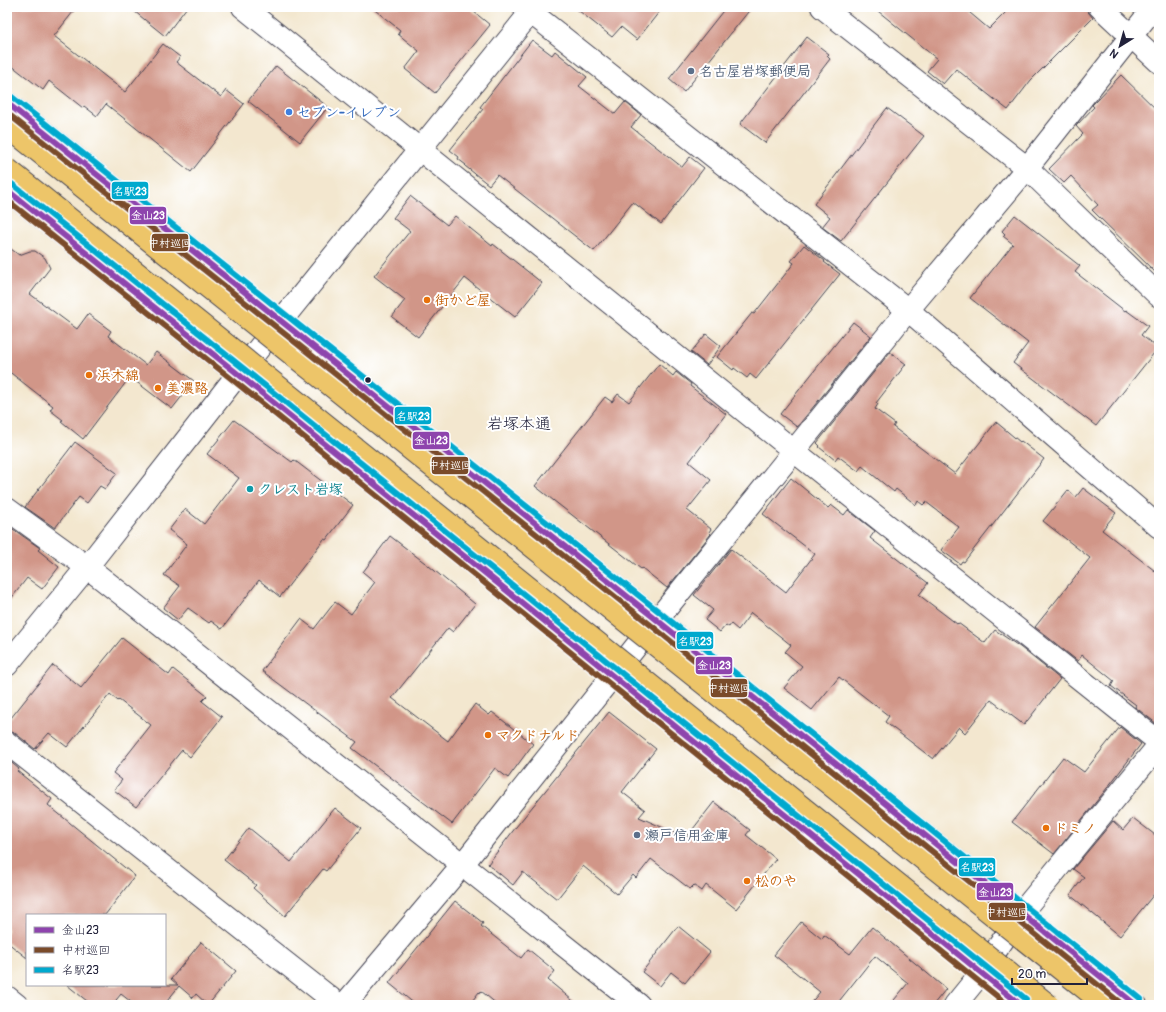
<svg xmlns="http://www.w3.org/2000/svg" width="1166" height="1012" font-family="Pangolin,'Klee One',sans-serif">
	<rect width="100%" height="100%" fill="#fff"/>
	<filter id="ink" filterUnits="userSpaceOnUse"><feTurbulence type="fractalNoise" baseFrequency=".025" numOctaves="2"/><feDisplacementMap in="SourceGraphic" scale="8" xChannelSelector="R" yChannelSelector="G"/><feConvolveMatrix kernelMatrix="1 2 1 2 8 2 1 2 1" color-interpolation-filters="sRGB"/></filter>
	<filter id="wash" filterUnits="userSpaceOnUse"><feTurbulence type="fractalNoise" baseFrequency=".012" numOctaves="4" result="noise"/><feDisplacementMap in="SourceGraphic" scale="16" xChannelSelector="R" yChannelSelector="G"/><feGaussianBlur stdDeviation="0.9" result="paint"/><feColorMatrix in="noise" values="0 0 0 0 0 0 0 0 0 0 0 0 0 0 0 0 0 1.4 0 .05"/><feComposite in="paint" operator="in"/></filter>
	<g filter="url(#wash)">
		<rect width="100%" height="100%" fill="#f3e7cf"/>
		<g id="blocks">
			<g fill="#d19688">
				<polygon points="7,7 77,7 54,36 125,92 163,44 180,57 176,62 221,97 226,90 244,104 191,172 106,104 97,116 84,106 83,108 49,81 43,90 7,62"/>
				<polygon points="129,7 187,7 165,36"/>
				<polygon points="371,7 468,7 490,25 435,93 405,69 419,51 398,34 400,30"/>
				<polygon points="574,7 663,7 637,40 621,27 612,37"/>
				<polygon points="726,7 752,7 684,92 669,79"/>
				<polygon points="873,7 963,7 989,29 1011,7 1084,7 1093,18 1031,80 1008,110 956,69 943,84 927,71 937,59"/>
				<polygon points="807,37 829,54 827,56 830,59 765,143 740,124"/>
				<polygon points="532,40 552,55 555,51 587,77 579,86 615,114 625,102 641,115 631,127 682,167 690,157 704,168 661,224 633,202 594,251 497,175 489,185 465,166 466,165 458,159 459,157 450,150 483,109 480,107"/>
				<polygon points="276,66 328,107 300,142 248,101"/>
				<polygon points="1121,75 1159,112 1159,276 1092,210 1098,205 1071,176 1064,183 1049,169 1083,134 1076,126 1094,107 1092,105 1095,102"/>
				<polygon points="887,108 924,136 841,241 822,227 830,217 814,204"/>
				<polygon points="410,196 447,225 455,216 492,246 493,244 542,283 515,317 465,278 418,337 392,317 405,300 374,276 410,231 393,218"/>
				<polygon points="1015,215 1080,266 1075,272 1125,311 1126,310 1148,326 1141,335 1158,348 1096,426 1013,363 1028,343 970,298 1013,244 1003,236 1005,234 1002,231"/>
				<polygon points="804,245 825,261 824,262 840,274 756,379 750,374 747,378 734,368 733,370 717,357 752,313 754,314 794,263 791,261"/>
				<polygon points="7,246 19,255 30,251 35,251 45,258 50,268 30,294 77,329 88,314 111,331 108,336 146,365 156,352 194,381 172,409 130,377 83,439 61,421 63,420 50,410 53,406 7,370"/>
				<polygon points="853,322 871,336 797,427 780,414"/>
				<polygon points="706,334 721,346 707,365 691,352"/>
				<polygon points="890,352 906,364 876,403 878,404 875,409 895,424 893,427 955,474 996,422 1020,442 1021,441 1044,459 964,562 962,561 960,564 941,550 959,527 926,502 923,505 918,501 916,505 896,489 894,492 862,466 858,471 838,456 835,460 819,447 820,446 817,443"/>
				<polygon points="659,364 673,376 676,372 691,384 690,386 726,414 689,462 711,480 687,510 711,529 709,532 711,534 667,588 642,568 641,569 535,486 605,397 612,402 618,394 629,402"/>
				<polygon points="234,420 292,462 294,460 353,505 326,540 324,539 280,597 259,580 222,629 211,621 209,623 188,608 178,620 163,608 180,586 164,575 187,544 169,530 185,509 204,524 239,478 207,454"/>
				<polygon points="75,442 117,473 105,489 100,486 87,503 79,497 55,528 25,507"/>
				<polygon points="791,478 828,508 831,505 844,515 848,510 875,531 870,538 928,583 919,595 957,624 958,623 985,643 995,630 1020,647 1060,679 1024,725 991,700 965,733 959,727 933,759 885,722 889,716 839,677 812,710 784,688 802,666 785,652 791,645 751,613 738,630 731,624 729,627 726,625 720,632 705,620 713,610 694,595 731,549 786,592 815,554 763,514"/>
				<polygon points="1083,488 1116,513 1102,530 1159,574 1159,721 1157,724 1135,707 1136,705 1111,686 1114,681 1082,655 1078,661 1075,659 1035,627 1090,558 1043,521 1068,490 1076,497"/>
				<polygon points="10,527 40,548 38,550 59,567 42,589 27,578 7,604 7,530"/>
				<polygon points="390,536 429,566 475,604 453,632 448,628 392,698 448,741 475,704 489,715 492,712 533,744 508,778 495,768 452,824 352,748 357,742 262,671 301,619 314,629 335,602 351,614 375,582 363,572"/>
				<polygon points="122,638 169,675 173,669 207,696 202,701 222,717 190,757 182,750 136,807 114,790 122,780 113,773 151,725 119,700 118,701 110,694 67,747 49,733 35,749 15,733 7,731 7,723 53,665 81,688"/>
				<polygon points="609,712 656,749 622,792 645,810 639,817 686,838 714,802 750,830 746,835 776,859 736,909 706,885 702,891 694,885 690,889 651,859 636,878 633,875 617,894 583,866 557,899 523,872 513,885 488,864 516,827"/>
				<polygon points="1120,727 1141,744 1104,792 1054,854 1012,822 1063,757 1084,772"/>
				<polygon points="7,759 19,769 17,771 52,799 48,805 135,876 105,915 27,915 27,958 7,942"/>
				<polygon points="335,808 361,828 326,871 323,869 285,916 253,888 256,885 224,860 249,828 291,862"/>
				<polygon points="1133,818 1159,838 1159,888 1120,936 1070,895 1084,877 1073,869 1113,821 1123,830"/>
				<polygon points="455,901 483,923 481,926 521,958 528,949 555,971 548,980 578,1005 498,1005 481,991 480,993 479,992 469,1005 416,1005 389,983"/>
				<polygon points="801,922 822,939 824,935 850,954 872,927 946,989 933,1005 890,1005 908,983 875,956 836,1005 809,1005 820,992 774,955"/>
				<polygon points="678,926 710,952 685,983 671,972 660,986 642,972"/>
				<polygon points="201,942 236,971 208,1005 196,994 193,998 179,986 164,1005 135,1005 121,994 112,1005 92,1005 67,985 178,985 171,979"/>
			</g>
		</g>
	</g>
	<g filter="url(#ink)">
		<use href="#blocks" fill-opacity="0" stroke="#414051" stroke-width="1"/>
		<g fill="none" stroke-linecap="round" stroke-linejoin="round">
			<defs>
				<g id="minor">
					<polyline points="243,7 794,451 1159,742"/>
					<polyline points="524,7 908,310 1159,527"/>
					<polyline points="822,7 1027,168 1159,296"/>
					<polyline points="1100,7 1159,62"/>
					<polyline points="7,509 87,567 124,596 639,1005"/>
					<polyline points="7,743 339,1005"/>
					<polyline points="344,1005 463,864 657,620 908,310 1027,168 1154,7"/>
					<polyline points="955,1005 981,973 1021,913 1159,745"/>
				</g>
				<g id="tertiary">
					<polyline points="7,665 87,567 238,374 535,7"/>
					<polyline points="7,997 17,1005"/>
				</g>
				<g id="secondary">
					<polyline points="7,103 657,620 1136,1005"/>
					<polyline points="7,190 238,374 1021,1005"/>
				</g>
			</defs>
			<use href="#minor" stroke="#414051" stroke-width="24"/>
			<use href="#tertiary" stroke="#414051" stroke-width="24"/>
			<use href="#secondary" stroke="#414051" stroke-width="24"/>
			<use href="#minor" stroke="#fff" stroke-width="22"/>
			<use href="#tertiary" stroke="#fff" stroke-width="22"/>
			<use href="#secondary" stroke="#f8e8c3" stroke-width="22"/>
			<defs>
				<g id="motorway-bridge">
					<polyline points="7,126 1106,1005"/>
					<polyline points="7,169 1048,1005"/>
				</g>
			</defs>
			<use href="#motorway-bridge" stroke="#414051" stroke-width="24" stroke-linecap="butt"/>
			<use href="#motorway-bridge" stroke="#edc569" stroke-width="22"/>
			<defs>
				<g id="bus-1">
					<polyline points="7,103 657,620 1136,1005"/>
					<polyline points="7,190 238,374 1021,1005"/>
				</g>
				<g id="bus-2">
					<polyline points="7,113 652,626 1123,1005"/>
					<polyline points="7,200 233,380 1008,1005"/>
				</g>
				<g id="bus-3">
					<polyline points="12,97 662,614 1141,999"/>
					<polyline points="12,184 243,368 1026,999"/>
				</g>
			</defs>
			<use href="#bus-1" stroke="#fff" stroke-width="9"/>
			<use href="#bus-2" stroke="#fff" stroke-width="9"/>
			<use href="#bus-3" stroke="#fff" stroke-width="9"/>
			<use href="#bus-1" stroke="#8e44ad" stroke-width="6"/>
			<use href="#bus-2" stroke="#7a4b2a" stroke-width="6"/>
			<use href="#bus-3" stroke="#00a9ce" stroke-width="6"/>
		</g>
	</g>
	<g fill="#5c6f8a" stroke="#fff" stroke-width="1.5">
		<circle cx="691" cy="71" r="4"/>
		<circle cx="637" cy="835" r="4"/>
	</g>
	<circle fill="#3f7fe0" stroke="#fff" stroke-width="1.5" cx="289" cy="112" r="4"/>
	<g fill="#e8710a" stroke="#fff" stroke-width="1.5">
		<circle cx="427" cy="300" r="4"/>
		<circle cx="89" cy="375" r="4"/>
		<circle cx="158" cy="388" r="4"/>
		<circle cx="488" cy="735" r="4"/>
		<circle cx="1046" cy="828" r="4"/>
		<circle cx="747" cy="881" r="4"/>
	</g>
	<circle fill="#22223b" stroke="#fff" stroke-width="1.5" cx="368" cy="380" r="3.5"/>
	<circle fill="#0f9aa8" stroke="#fff" stroke-width="1.5" cx="250" cy="489" r="4"/>
	<g text-anchor="middle" stroke-width="4" stroke-linejoin="round" paint-order="stroke">
		<g font-size="14" font-weight="bold" fill="#4e5e75" stroke="#fff" text-anchor="start">
			<text x="699" y="76">名古屋岩塚郵便局</text>
			<text x="645" y="840">瀬戸信用金庫</text>
		</g>
		<g font-size="14" font-weight="bold" fill="#366cbe" stroke="#fff" text-anchor="start">
			<text x="297" y="117">セブン-イレブン</text>
		</g>
		<g font-size="14" font-weight="bold" fill="#c56008" stroke="#fff" text-anchor="start">
			<text x="435" y="305">街かど屋</text>
			<text x="97" y="380">浜木綿</text>
			<text x="166" y="393">美濃路</text>
			<text x="496" y="740">マクドナルド</text>
			<text x="1054" y="833">ドミノ</text>
			<text x="755" y="886">松のや</text>
		</g>
		<g font-size="14" font-weight="bold" fill="#0d838f" stroke="#fff" text-anchor="start">
			<text x="258" y="494">クレスト岩塚</text>
		</g>
		<g font-size="16" fill="#22223b" stroke="#fff">
			<text x="519" y="429">岩塚本通</text>
		</g>
	</g>
	<g stroke="#fff" stroke-width="1.5">
		<rect x="111" y="181" width="38" height="19" rx="4" fill="#00a9ce"/>
		<rect x="129" y="206" width="38" height="19" rx="4" fill="#8e44ad"/>
		<rect x="151" y="233" width="38" height="19" rx="4" fill="#7a4b2a"/>
		<rect x="394" y="406" width="38" height="19" rx="4" fill="#00a9ce"/>
		<rect x="412" y="431" width="38" height="19" rx="4" fill="#8e44ad"/>
		<rect x="431" y="456" width="38" height="19" rx="4" fill="#7a4b2a"/>
		<rect x="676" y="631" width="38" height="19" rx="4" fill="#00a9ce"/>
		<rect x="695" y="656" width="38" height="19" rx="4" fill="#8e44ad"/>
		<rect x="710" y="678" width="38" height="20" rx="4" fill="#7a4b2a"/>
		<rect x="958" y="857" width="38" height="20" rx="4" fill="#00a9ce"/>
		<rect x="976" y="882" width="38" height="19" rx="4" fill="#8e44ad"/>
		<rect x="988" y="902" width="38" height="19" rx="4" fill="#7a4b2a"/>
	</g>
	<g font-size="11" text-anchor="middle" font-weight="bold" fill="#fff">
		<text x="130" y="195">名駅23</text>
		<text x="148" y="219">金山23</text>
		<text x="170" y="247">中村巡回</text>
		<text x="413" y="420">名駅23</text>
		<text x="431" y="444">金山23</text>
		<text x="450" y="469">中村巡回</text>
		<text x="695" y="645">名駅23</text>
		<text x="714" y="669">金山23</text>
		<text x="729" y="692">中村巡回</text>
		<text x="977" y="871">名駅23</text>
		<text x="995" y="896">金山23</text>
		<text x="1007" y="916">中村巡回</text>
	</g>
	<rect width="1166" height="1012" fill="none" stroke="#fff" stroke-width="24"/>
	<rect x="26" y="914" width="140" height="72" fill="#ffffff" stroke="#a7a7b1"/>
	<rect x="34" y="927" width="20" height="6" fill="#8e44ad" stroke="#a7a7b1"/>
	<text x="62" y="934" font-size="12" fill="#22223b">金山23</text>
	<rect x="34" y="947" width="20" height="6" fill="#7a4b2a" stroke="#a7a7b1"/>
	<text x="62" y="954" font-size="12" fill="#22223b">中村巡回</text>
	<rect x="34" y="967" width="20" height="6" fill="#00a9ce" stroke="#a7a7b1"/>
	<text x="62" y="974" font-size="12" fill="#22223b">名駅23</text>
	<g transform="translate(1120 46) rotate(217)" stroke="#ffffff" stroke-width="3" paint-order="stroke">
	<path d="M0-3L7 15L0 10L-7 15Z" fill="#22223b"/>
	<text y="-6" font-size="11" font-weight="bold" text-anchor="middle" fill="#22223b">N</text>
	</g>
	<path d="M1012 978v6h75v-6" fill="none" stroke="#22223b" stroke-width="2"/>
	<text x="1018" y="978" font-size="12" fill="#22223b" stroke="#ffffff" stroke-width="3" paint-order="stroke">20 m</text>
</svg>
